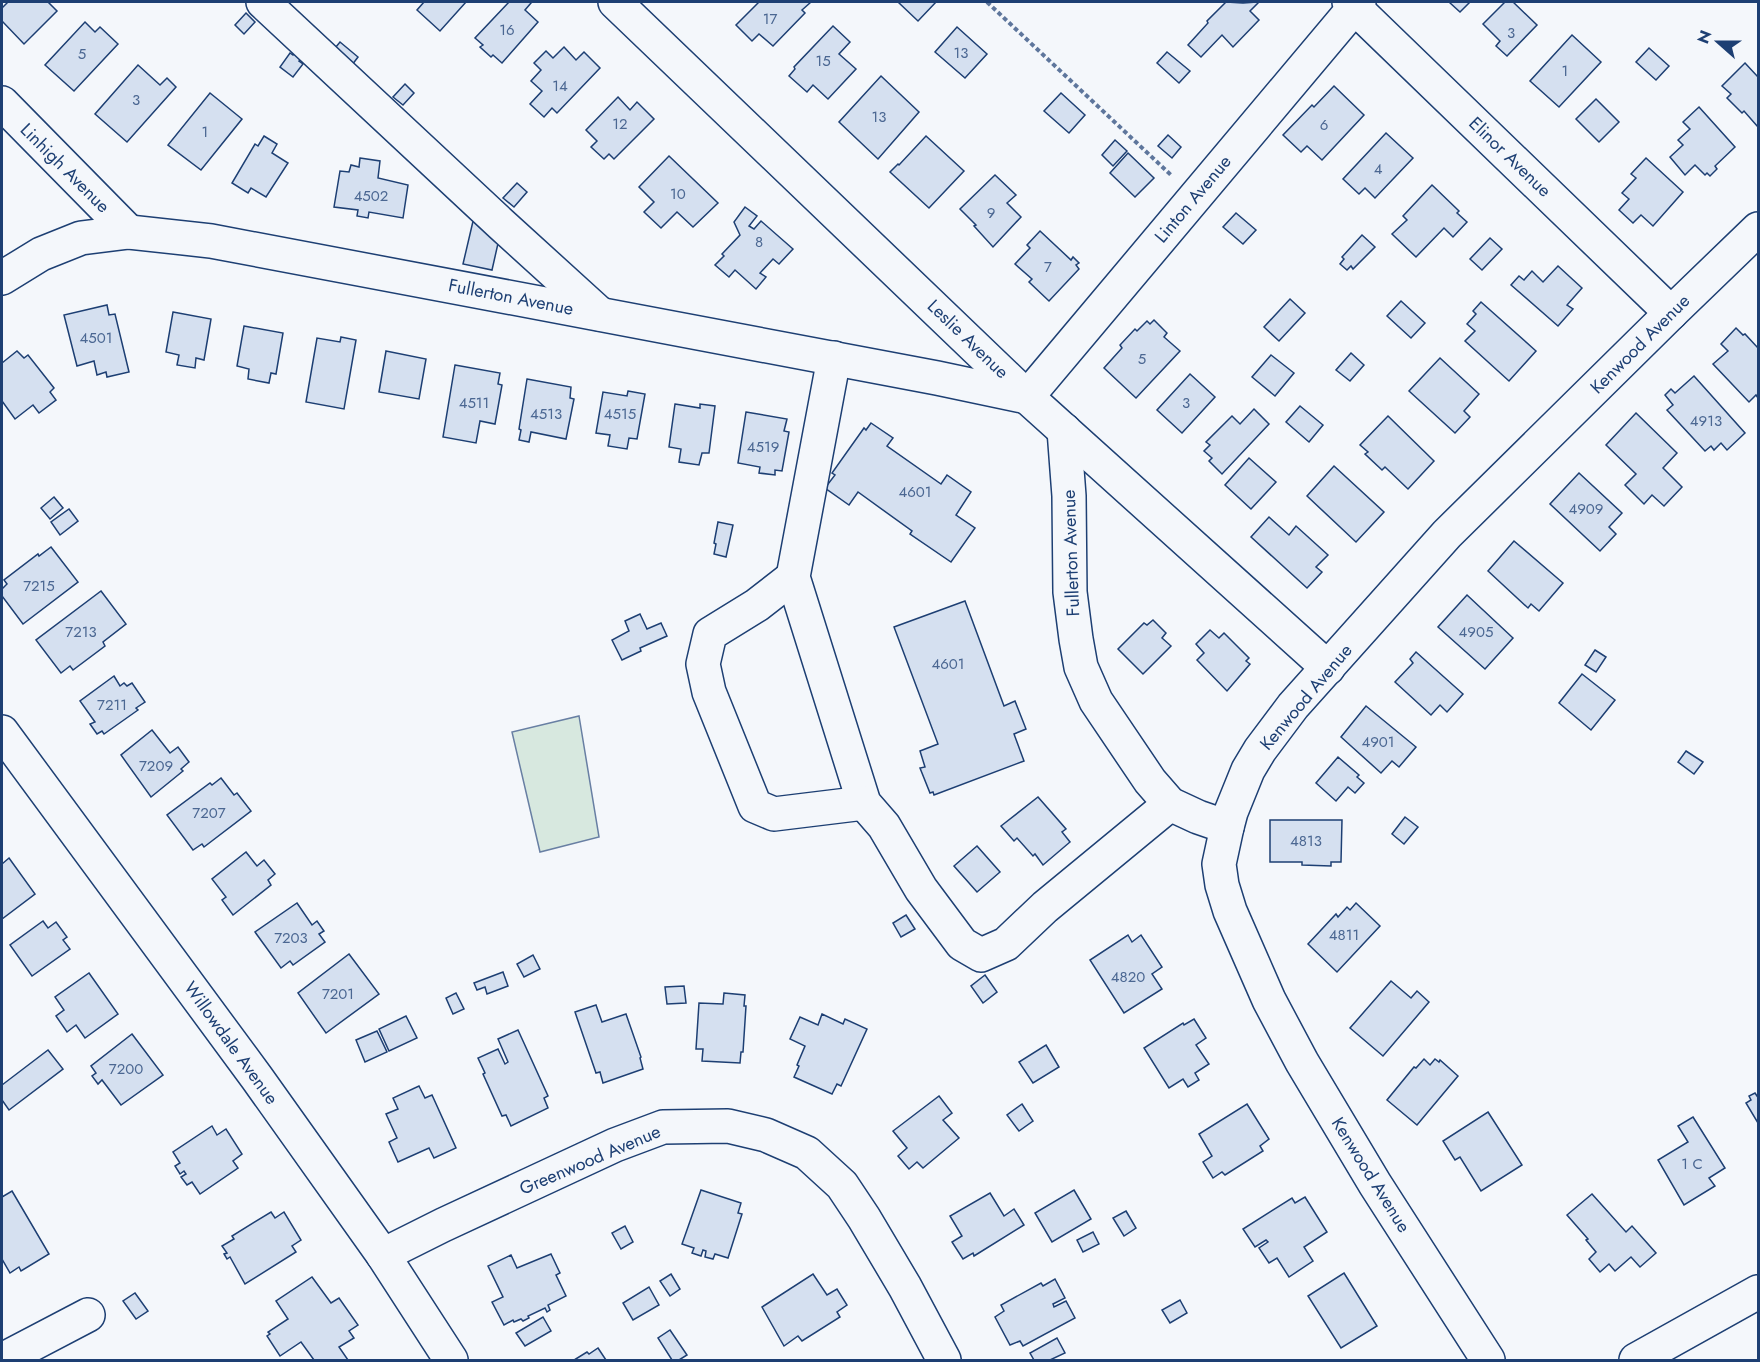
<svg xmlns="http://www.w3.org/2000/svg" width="1760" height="1362" font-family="Jost,sans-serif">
	<rect width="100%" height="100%" fill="#f4f7fb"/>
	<polygon fill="#d7e8df" stroke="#687fa3" stroke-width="1.5" points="579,716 599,837 540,852 512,732"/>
	<g fill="#d5e0f0" stroke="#1d3f73" stroke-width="1.5">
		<polygon points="8,2 48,2 57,11 24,44 2,21 2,8"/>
		<polygon points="424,2 466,2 440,31 417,10"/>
		<polygon points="509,2 530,2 531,3 525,10 538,22 502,63 493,55 491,57 480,47 483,45 475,38"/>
		<polygon points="759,2 811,2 802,10 805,13 773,46 759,34 752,41 736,25"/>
		<polygon points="898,2 936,2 918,21"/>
		<polygon points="1226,2 1243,3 1257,2 1258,3 1250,11 1259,20 1233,47 1222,35 1201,57 1188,45 1208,23 1207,21"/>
		<polygon points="1449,2 1470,2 1460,12"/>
		<polygon points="1505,2 1513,2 1537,25 1507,56 1496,46 1500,41 1483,24"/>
		<polygon points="246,13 255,22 244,34 235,25"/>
		<polygon points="85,22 95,32 100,27 118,44 74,91 45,65"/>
		<polygon points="833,26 850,42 839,54 856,69 828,99 813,85 807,92 789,76 795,69 794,67"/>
		<polygon points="957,27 987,54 965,78 935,52"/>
		<polygon points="1572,35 1601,62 1559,107 1530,81"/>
		<polygon points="340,42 358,57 349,69 331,53"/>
		<polygon points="564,47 576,60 584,52 600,68 557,113 552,108 544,117 530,104 542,91 531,81 541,70 534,63 546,51 553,58"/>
		<polygon points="1649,48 1669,66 1656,80 1636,62"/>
		<polygon points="297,51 303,56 299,61 303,64 293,77 280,67 290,53 293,55"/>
		<polygon points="1167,52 1190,71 1179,83 1157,63"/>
		<polygon points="1745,63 1758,77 1758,127 1744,111 1742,113 1727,98 1731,94 1722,86"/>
		<polygon points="138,65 160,85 167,78 176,87 127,142 95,114"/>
		<polygon points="881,76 919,112 878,159 839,122"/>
		<polygon points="405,84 414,93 403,105 393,97"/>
		<polygon points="1334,86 1364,115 1322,160 1307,146 1301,152 1283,135 1312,105 1314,107"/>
		<polygon points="210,93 242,119 201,170 168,145"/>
		<polygon points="1061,93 1085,115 1069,133 1044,111"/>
		<polygon points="618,97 630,110 637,102 654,119 614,159 609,154 604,159 591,147 597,141 586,130"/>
		<polygon points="1596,99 1619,122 1599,142 1576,119"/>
		<polygon points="1699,107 1735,147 1715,166 1717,169 1710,176 1707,173 1705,175 1695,165 1685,175 1670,157 1683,145 1678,140 1690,129 1683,122"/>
		<polygon points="1386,133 1413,158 1375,198 1365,188 1359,194 1343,179"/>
		<polygon points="1168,135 1181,147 1172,158 1158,146"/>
		<polygon points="264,136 277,144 272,153 288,163 266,197 251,188 248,193 232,183 255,144 258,146"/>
		<polygon points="926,136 964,171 929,208 890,172 898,164 899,165"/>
		<polygon points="1115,140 1127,151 1113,166 1102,155"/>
		<polygon points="1128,153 1154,178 1135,197 1110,173"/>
		<polygon points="669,156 718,203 693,227 677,212 661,228 644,212 654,202 639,187"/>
		<polygon points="360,158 380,161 378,178 408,185 403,218 369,212 368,218 357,216 358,210 334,207 340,171 349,172 351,165 359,167"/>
		<polygon points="1646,158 1683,192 1653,226 1641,215 1633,223 1619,210 1629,199 1622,193 1636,178 1631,174"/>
		<polygon points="995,175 1016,195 1007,203 1021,217 993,247 974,226 976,225 960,209"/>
		<polygon points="517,183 527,192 514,207 503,198"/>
		<polygon points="1432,185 1459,211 1457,213 1467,222 1453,237 1444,228 1416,257 1392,234 1407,220 1403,216"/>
		<polygon points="745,207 757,216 749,226 754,229 761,221 793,249 779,264 773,259 760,273 766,277 756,289 735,270 729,277 715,265 724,256 722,254 740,235 734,222"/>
		<polygon points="1236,213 1256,230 1243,244 1223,227"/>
		<polygon points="474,217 499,239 492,270 463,264"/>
		<polygon points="1040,231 1071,260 1073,257 1079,263 1076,265 1079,269 1049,301 1029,282 1032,279 1015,264 1030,248 1027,245"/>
		<polygon points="1362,235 1375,247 1353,269 1351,266 1347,270 1340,264 1344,259 1342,257"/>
		<polygon points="1490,238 1502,249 1482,270 1470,259"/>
		<polygon points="1558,266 1582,288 1567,305 1573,309 1558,326 1511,285 1519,276 1524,280 1532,271 1543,282"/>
		<polygon points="1290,299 1305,313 1279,341 1264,327"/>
		<polygon points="1401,301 1425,323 1411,338 1387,316"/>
		<polygon points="1481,302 1536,351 1509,381 1465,341 1475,331 1467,324 1476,314 1473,311"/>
		<polygon points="107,305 109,315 115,314 129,372 107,377 106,372 97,375 94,361 77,366 64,315"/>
		<polygon points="173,312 211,319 204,360 196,358 195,368 177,365 179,355 166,352"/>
		<polygon points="1154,320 1167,333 1164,337 1180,351 1136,398 1104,368 1122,348 1120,345 1135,329 1137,331 1147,321 1150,324"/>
		<polygon points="244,326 283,333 276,374 271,373 269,383 248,379 249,369 237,366"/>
		<polygon points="1736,328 1743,335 1745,334 1758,348 1758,398 1756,395 1749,402 1713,364 1728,351 1721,344"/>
		<polygon points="341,337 356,340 344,409 306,402 317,338 340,342"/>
		<polygon points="17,351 24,358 28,355 54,388 50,392 56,400 39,413 33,405 15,419 2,401 2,363"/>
		<polygon points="386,351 426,359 419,399 379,392"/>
		<polygon points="1351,353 1364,365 1350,381 1336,370"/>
		<polygon points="1271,355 1294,373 1275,396 1252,377"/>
		<polygon points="1440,358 1479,394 1464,411 1470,417 1455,433 1409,391"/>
		<polygon points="455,365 500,373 498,384 502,385 495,424 480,421 476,443 443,437"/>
		<polygon points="1190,374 1215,397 1182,433 1157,410"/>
		<polygon points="1694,376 1745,433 1727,450 1721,443 1714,450 1711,446 1705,451 1667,410 1673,405 1665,395 1671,389 1675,393"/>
		<polygon points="527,379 571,387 570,398 574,399 566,439 531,432 529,442 519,440 521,430 519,429"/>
		<polygon points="628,391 645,394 637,439 629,438 627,449 608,446 610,435 596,433 603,392 627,396"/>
		<polygon points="675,404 700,408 700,404 715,406 709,453 702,453 699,465 679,462 681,449 669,447"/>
		<polygon points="1300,406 1323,425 1309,442 1286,422"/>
		<polygon points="1254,409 1269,424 1222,474 1209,461 1212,458 1204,451 1210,445 1206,442 1232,416 1240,424"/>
		<polygon points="746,412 787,419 784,431 789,432 782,471 775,470 775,475 759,473 760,467 738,463"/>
		<polygon points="1636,413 1677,453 1663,468 1682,487 1664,506 1652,495 1644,504 1625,485 1636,474 1606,445"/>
		<polygon points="1388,416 1434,461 1408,489 1385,467 1382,470 1365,454 1368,452 1360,445"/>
		<polygon points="871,423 893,438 887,446 941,484 947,475 971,492 956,515 975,528 951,562 910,534 912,531 858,492 849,505 825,488 835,475 832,473 864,428 866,430"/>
		<polygon points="1249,458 1276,482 1251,509 1225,485"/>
		<polygon points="1334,466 1384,512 1356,542 1307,496"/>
		<polygon points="1579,473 1622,513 1609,527 1616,534 1600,551 1550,504"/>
		<polygon points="54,497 63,508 50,519 41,508"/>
		<polygon points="69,509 78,521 60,535 51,522"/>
		<polygon points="1269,517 1289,535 1296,526 1328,555 1316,567 1322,572 1307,588 1251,537"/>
		<polygon points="718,522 733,525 726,557 714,554 716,544 714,543"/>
		<polygon points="1514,541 1563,583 1539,611 1531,604 1528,608 1488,571"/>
		<polygon points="51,547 78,582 23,624 2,596 2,589 7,584 4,580 38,554 39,556"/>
		<polygon points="101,591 126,624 103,642 105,646 73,670 70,666 61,673 36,640"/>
		<polygon points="1467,595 1513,638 1485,669 1438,627"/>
		<polygon points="965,601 1004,706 1015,701 1026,729 1014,734 1024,761 934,795 933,792 930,793 920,768 925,767 920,751 938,744 894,627"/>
		<polygon points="640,614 647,629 661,623 667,636 640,648 641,651 622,660 612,640 629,631 625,621"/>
		<polygon points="1153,620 1166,633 1162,638 1171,646 1143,674 1118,649 1144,623 1147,625"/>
		<polygon points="1210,630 1219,638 1224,633 1249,658 1246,661 1250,664 1227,691 1197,660 1204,653 1196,644"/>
		<polygon points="1595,650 1606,657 1596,672 1585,665"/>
		<polygon points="1416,652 1463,694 1447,712 1440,705 1431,715 1395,682 1413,663 1410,659"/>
		<polygon points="1582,674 1615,700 1591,730 1559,703"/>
		<polygon points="114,676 120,686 124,683 127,686 132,683 145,702 136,708 138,710 104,734 102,731 97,734 90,724 95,722 80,701"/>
		<polygon points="1366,706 1416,747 1399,767 1392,761 1381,773 1341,737"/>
		<polygon points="152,730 170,753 178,747 189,762 181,769 183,771 151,797 121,755"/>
		<polygon points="1686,751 1703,762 1694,774 1678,762"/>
		<polygon points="1338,757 1359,775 1357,777 1364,783 1355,793 1348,787 1336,801 1316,783"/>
		<polygon points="221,778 234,795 237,793 251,811 204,847 202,844 193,850 167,815 210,783 212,785"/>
		<polygon points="1038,797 1066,829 1062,832 1070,842 1043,865 1035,854 1033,856 1017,838 1014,841 1001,826"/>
		<polygon points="1405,817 1418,827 1404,844 1392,834"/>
		<polygon points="1270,820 1342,820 1341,862 1331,862 1331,866 1302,865 1302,862 1270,862"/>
		<polygon points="977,846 1000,872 977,892 954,866"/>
		<polygon points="246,852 257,866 264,860 275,874 268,880 271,885 233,915 222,900 226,897 212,879"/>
		<polygon points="9,858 35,894 2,919 2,864"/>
		<polygon points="297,903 312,925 317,921 324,931 319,934 325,942 293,965 290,961 281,968 255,932"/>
		<polygon points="1356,903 1380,926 1337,972 1308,944 1336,914 1338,917 1347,907 1350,910"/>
		<polygon points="906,915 915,929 901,937 893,923"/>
		<polygon points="43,921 48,928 56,922 67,937 63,940 70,949 32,976 10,945"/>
		<polygon points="1128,935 1132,942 1141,935 1162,967 1152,974 1162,989 1124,1013 1090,960"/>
		<polygon points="349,954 379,994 326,1033 298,993"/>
		<polygon points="533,955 540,969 524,977 517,964"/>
		<polygon points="503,972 508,986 487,994 485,987 477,990 474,983"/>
		<polygon points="89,973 118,1014 85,1038 76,1025 67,1032 56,1016 64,1010 55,997"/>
		<polygon points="985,975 997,992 983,1003 971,986"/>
		<polygon points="1391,981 1411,998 1417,991 1429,1002 1383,1056 1350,1028"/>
		<polygon points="684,986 686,1003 667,1004 665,987"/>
		<polygon points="456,993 464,1009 453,1014 446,998"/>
		<polygon points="724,993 745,995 744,1006 746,1006 743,1052 741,1052 740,1063 702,1061 703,1049 696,1049 699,1003 723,1004"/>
		<polygon points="596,1005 602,1022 626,1014 641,1057 640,1058 643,1069 603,1083 600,1072 596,1073 575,1012"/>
		<polygon points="822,1014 843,1024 845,1019 867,1029 841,1086 837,1084 832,1094 794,1077 799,1066 797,1065 805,1046 790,1039 800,1017 818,1025"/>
		<polygon points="406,1016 417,1038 389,1051 379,1029"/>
		<polygon points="1194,1019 1206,1038 1196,1045 1209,1064 1195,1073 1199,1080 1188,1087 1183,1079 1169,1088 1144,1048 1183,1023 1184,1025"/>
		<polygon points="518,1030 548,1096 544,1098 548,1108 511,1126 506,1115 502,1116 483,1074 485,1073 478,1058 498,1049 505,1064 508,1062 498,1039"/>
		<polygon points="377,1031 387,1052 365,1062 356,1040"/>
		<polygon points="132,1034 163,1075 121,1105 102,1080 98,1084 92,1076 96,1073 91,1066"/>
		<polygon points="1046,1045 1059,1067 1033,1083 1019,1062"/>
		<polygon points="48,1050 63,1069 9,1110 2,1100 2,1085"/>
		<polygon points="1424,1059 1430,1065 1435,1059 1439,1062 1440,1060 1458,1076 1417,1125 1387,1100 1414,1067 1416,1068"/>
		<polygon points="419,1086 425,1098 432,1095 456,1148 434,1158 429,1148 398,1162 389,1142 397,1138 386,1114 398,1109 393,1098"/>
		<polygon points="1755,1093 1757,1096 1758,1095 1758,1123 1746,1103 1751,1100 1749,1096"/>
		<polygon points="939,1096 952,1113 943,1120 959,1138 923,1168 917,1162 909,1169 898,1156 907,1148 893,1131"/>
		<polygon points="1022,1104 1033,1121 1019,1131 1007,1115"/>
		<polygon points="1247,1104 1269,1139 1260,1146 1263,1151 1225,1175 1222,1172 1213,1178 1203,1162 1212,1156 1199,1134"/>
		<polygon points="1488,1112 1522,1165 1481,1191 1460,1157 1455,1160 1443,1141"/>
		<polygon points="1693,1117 1725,1168 1709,1178 1715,1186 1684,1205 1658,1160 1688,1142 1678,1126"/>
		<polygon points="212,1126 217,1135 226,1129 242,1154 233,1161 238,1168 200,1194 192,1182 187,1185 181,1177 186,1174 184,1171 180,1174 175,1166 180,1163 173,1152"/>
		<polygon points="701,1190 741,1203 738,1213 742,1214 728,1258 715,1254 713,1259 705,1257 706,1251 703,1250 701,1256 692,1253 694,1248 682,1244"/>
		<polygon points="1074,1190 1091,1219 1052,1242 1035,1213"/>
		<polygon points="12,1191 49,1254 21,1271 19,1267 10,1273 2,1259 2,1197"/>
		<polygon points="990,1193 1004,1216 1014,1209 1024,1225 974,1256 973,1253 963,1259 952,1242 962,1236 950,1216"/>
		<polygon points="1592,1194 1626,1232 1632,1226 1656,1253 1640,1267 1631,1257 1615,1271 1609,1264 1600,1272 1589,1259 1596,1252 1586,1240 1588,1239 1567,1215"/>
		<polygon points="1305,1197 1327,1232 1304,1247 1313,1261 1289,1277 1277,1258 1269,1263 1259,1248 1268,1242 1266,1240 1255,1247 1243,1229 1292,1198 1295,1203"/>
		<polygon points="1126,1211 1136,1228 1124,1236 1113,1218"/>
		<polygon points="271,1212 275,1218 284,1212 301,1240 292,1246 296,1252 245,1284 230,1257 227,1259 224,1254 227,1253 222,1246 234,1239 232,1236"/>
		<polygon points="625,1226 633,1242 621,1249 612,1233"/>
		<polygon points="1093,1232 1099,1244 1083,1252 1077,1240"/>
		<polygon points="551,1254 560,1273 556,1275 566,1296 548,1305 550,1310 547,1312 545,1308 528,1316 529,1318 523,1321 521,1319 514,1322 513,1320 504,1325 492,1302 503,1297 488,1266 511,1255 517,1268"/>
		<polygon points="1344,1273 1377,1326 1341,1348 1308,1296"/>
		<polygon points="671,1274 680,1289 670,1296 660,1281"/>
		<polygon points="813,1274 827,1295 837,1289 847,1305 837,1312 840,1317 802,1341 798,1336 784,1346 762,1307"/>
		<polygon points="312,1277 331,1303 339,1298 358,1325 349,1331 354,1338 339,1347 348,1360 314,1360 301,1342 280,1356 267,1336 270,1334 268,1332 288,1319 276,1301"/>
		<polygon points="1055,1279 1065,1298 1053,1304 1054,1307 1066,1301 1075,1318 1023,1346 1020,1341 1010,1345 995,1317 1004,1311 1001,1305 1041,1283 1043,1286"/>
		<polygon points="649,1287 659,1305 633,1320 623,1303"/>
		<polygon points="135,1293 148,1311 136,1319 123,1301"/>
		<polygon points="1180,1300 1187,1313 1170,1323 1162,1310"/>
		<polygon points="543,1317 551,1331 525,1346 516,1333"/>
		<polygon points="670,1330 687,1355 679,1360 672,1360 658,1338"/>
		<polygon points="1057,1338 1065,1353 1050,1360 1034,1360 1030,1353"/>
		<polygon points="598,1348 606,1360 574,1360 587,1352 589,1354"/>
	</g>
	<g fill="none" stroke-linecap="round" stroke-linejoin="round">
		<defs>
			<g id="minor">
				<polyline points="263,2 501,224 600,314"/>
				<polyline points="615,2 1027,397 1328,668"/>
				<polyline points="1349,2 1671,313"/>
				<polyline points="2,103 129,232"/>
				<polyline points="2,278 41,254 81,238 129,232 211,241 937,378 1027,397"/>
				<polyline points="834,358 793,577 864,803 884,826 921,889 962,944 981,955 1006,944 1045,907 1170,804"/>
				<polyline points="1027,397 1359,2"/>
				<polyline points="1064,430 1069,496 1070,592 1076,639 1081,667 1096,701 1150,781 1170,804 1198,817 1227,827"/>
				<polyline points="793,577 757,605 710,634 703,664 709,692 755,806 774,814 864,803"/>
				<polyline points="2,732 257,1078 383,1255 451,1360"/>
				<polyline points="383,1255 443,1225 615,1145 663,1127 728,1126 766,1135 807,1153 842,1185 864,1218 905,1287 944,1360"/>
				<polyline points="2,1360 88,1315"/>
				<polyline points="1636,1360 1758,1292"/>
			</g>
			<polyline id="major" points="1488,1360 1375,1184 1302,1062 1269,1000 1230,911 1222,885 1219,864 1227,827 1231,812 1248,770 1260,750 1293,706 1447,534 1671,313 1758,229"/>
		</defs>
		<use href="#minor" stroke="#1d3f73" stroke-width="36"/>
		<use href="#major" stroke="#1d3f73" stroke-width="36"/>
		<polyline stroke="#5e769c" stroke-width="4" stroke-dasharray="4.5 3" stroke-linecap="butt" points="987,2 1172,176"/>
		<use href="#minor" stroke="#f4f7fb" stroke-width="33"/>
		<use href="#major" stroke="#f4f7fb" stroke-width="33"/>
	</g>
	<g text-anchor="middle" stroke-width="4.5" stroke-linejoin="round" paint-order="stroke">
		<g font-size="15" fill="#4b6792">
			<text x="770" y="24">17</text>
			<text x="507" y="35">16</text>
			<text x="1511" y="38">3</text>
			<text x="961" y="58">13</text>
			<text x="82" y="59">5</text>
			<text x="823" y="66">15</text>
			<text x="1565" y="76">1</text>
			<text x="560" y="91">14</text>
			<text x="136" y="105">3</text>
			<text x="879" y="122">13</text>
			<text x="620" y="129">12</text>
			<text x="1324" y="130">6</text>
			<text x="205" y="137">1</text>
			<text x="1378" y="174">4</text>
			<text x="678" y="199">10</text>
			<text x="371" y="201">4502</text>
			<text x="991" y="218">9</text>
			<text x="759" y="247">8</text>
			<text x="1048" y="272">7</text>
			<text x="96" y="343">4501</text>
			<text x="1142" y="364">5</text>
			<text x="474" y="408">4511</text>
			<text x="1186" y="408">3</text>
			<text x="546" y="419">4513</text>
			<text x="620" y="419">4515</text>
			<text x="1706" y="426">4913</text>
			<text x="763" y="452">4519</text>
			<text x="915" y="497">4601</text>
			<text x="1586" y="514">4909</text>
			<text x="39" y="591">7215</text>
			<text x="81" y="637">7213</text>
			<text x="1476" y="637">4905</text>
			<text x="948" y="669">4601</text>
			<text x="112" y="710">7211</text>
			<text x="1378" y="747">4901</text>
			<text x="156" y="771">7209</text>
			<text x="209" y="818">7207</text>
			<text x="1306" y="846">4813</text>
			<text x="1344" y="940">4811</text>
			<text x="291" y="943">7203</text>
			<text x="1128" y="982">4820</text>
			<text x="338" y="999">7201</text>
			<text x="126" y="1074">7200</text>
			<text x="1692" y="1169">1 C</text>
		</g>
		<g font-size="18" fill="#1d3f73" stroke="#f4f7fb">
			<text transform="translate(1510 157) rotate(44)" y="6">Elinor Avenue</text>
			<text transform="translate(65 168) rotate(45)" y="6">Linhigh Avenue</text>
			<text transform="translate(1193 199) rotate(-50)" y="6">Linton Avenue</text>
			<text transform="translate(511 297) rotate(11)" y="6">Fullerton Avenue</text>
			<text transform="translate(968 339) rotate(44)" y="6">Leslie Avenue</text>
			<text transform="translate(1640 344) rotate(-45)" y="6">Kenwood Avenue</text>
			<text transform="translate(1071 553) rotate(-92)" y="6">Fullerton Avenue</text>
			<text transform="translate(1306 697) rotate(-50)" y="6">Kenwood Avenue</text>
			<text transform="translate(231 1043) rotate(54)" y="6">Willowdale Avenue</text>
			<text transform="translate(590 1160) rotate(-23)" y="6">Greenwood Avenue</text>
			<text transform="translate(1371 1175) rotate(58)" y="6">Kenwood Avenue</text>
		</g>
	</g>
	<rect width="1760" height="1362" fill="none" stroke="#1d3f73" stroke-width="6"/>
	<g transform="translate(1718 42) rotate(291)" stroke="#f4f7fb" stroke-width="4.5" paint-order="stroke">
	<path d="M0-4.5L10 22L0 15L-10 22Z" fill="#1d3f73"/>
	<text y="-9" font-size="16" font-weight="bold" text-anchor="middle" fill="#1d3f73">N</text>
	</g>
</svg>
